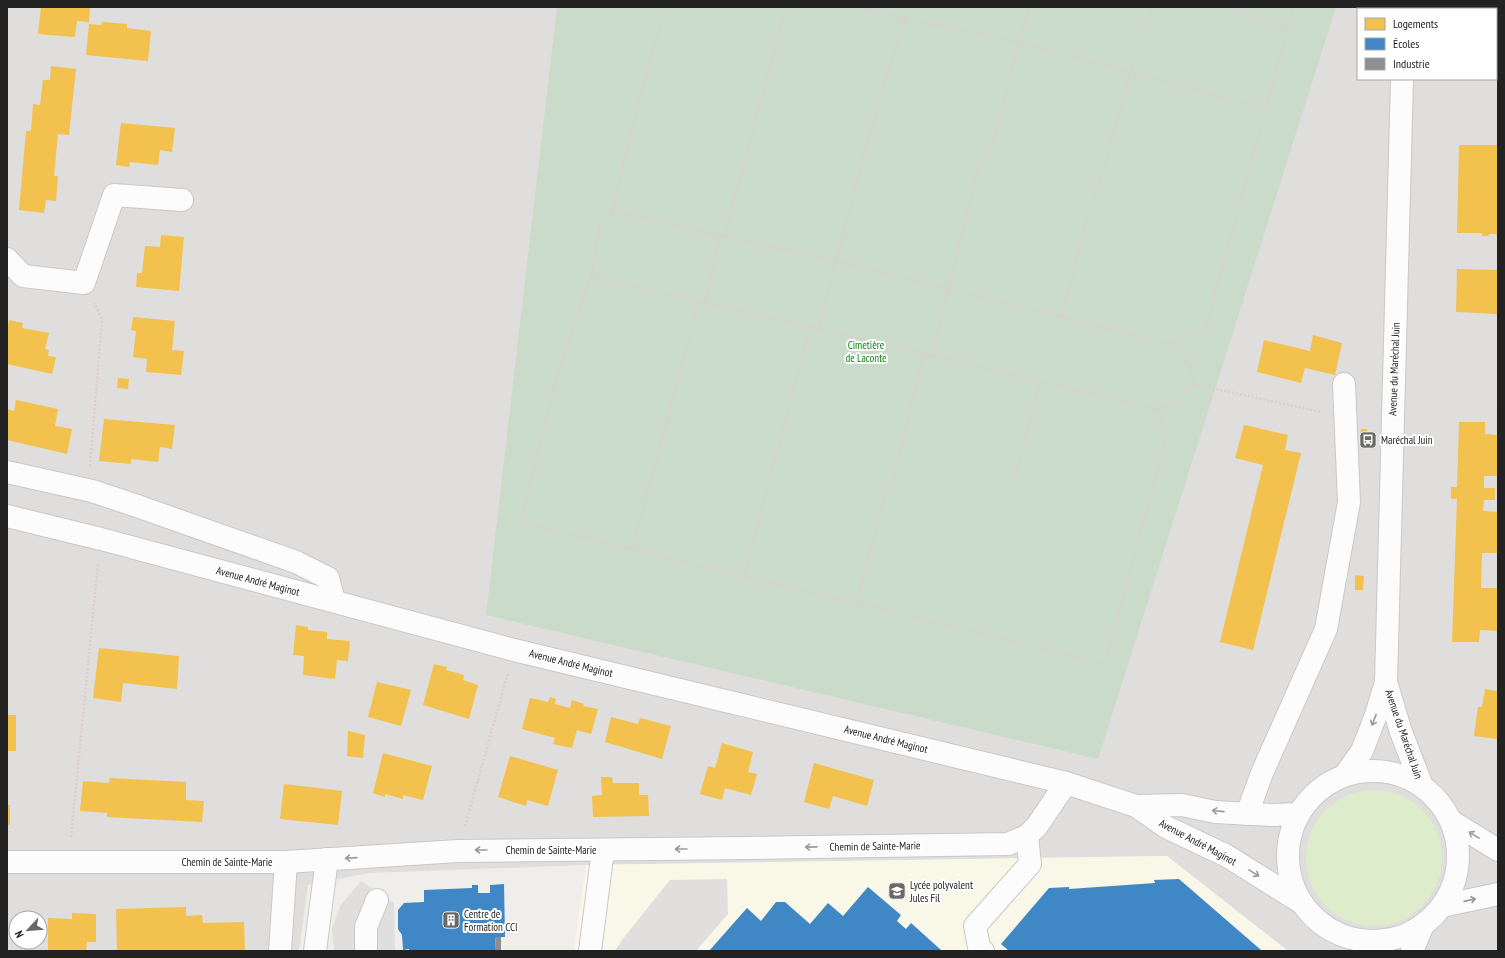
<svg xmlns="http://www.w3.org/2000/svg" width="1505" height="958" font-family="'PT Sans Narrow',sans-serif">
	<rect width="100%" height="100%" fill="#f0eeeb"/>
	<path fill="#dfdedc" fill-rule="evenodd" d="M7 7H1498V951H1288L1167 856 586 865 369 873 308 885 299 951H7ZM1358 9H1496V79H1358ZM16 918H40V942H16Z"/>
	<polygon fill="#f8f7e8" points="1167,856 1288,951 574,951 586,865"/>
	<circle fill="#ddeccb" cx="1374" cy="858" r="68"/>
	<polygon fill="#cadbca" points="557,7 1336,7 1098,759 486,615"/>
	<g fill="#e0dfde">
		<polygon points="1460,316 1498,317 1498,406 1460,404"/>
		<polygon points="1309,596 1351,617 1348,658 1292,768 1277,805 1209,788"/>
		<polygon points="1154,624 1259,659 1196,788 1113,752"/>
		<polygon points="727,879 728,914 696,951 615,951 622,940 670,880"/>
		<polygon points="361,881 394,903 395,951 334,951 332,929 340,906"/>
	</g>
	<g fill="#f2c14e">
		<polygon points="41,7 90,7 89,22 77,21 75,37 38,34"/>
		<polygon points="102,22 127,24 127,28 151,31 148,61 86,55 89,24 101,25"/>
		<polygon points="51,66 76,69 69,135 58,134 54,176 58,176 56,201 46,200 44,213 19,210 26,131 31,131 33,104 40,105 43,80 50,80"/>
		<polygon points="121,123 175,128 172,152 160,150 158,165 130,162 129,167 116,165"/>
		<polygon points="1459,145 1498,145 1498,234 1489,234 1488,236 1482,236 1482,233 1457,233"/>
		<polygon points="161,235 184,237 179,291 136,287 137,273 142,273 145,246 160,247"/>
		<polygon points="1457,269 1498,270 1498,314 1456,312"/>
		<polygon points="133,317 175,321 172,350 184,351 181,375 146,372 147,359 133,357 136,331 131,330"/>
		<polygon points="9,320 23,323 22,328 49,333 45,349 49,350 48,356 56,357 52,374 7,364 7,330"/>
		<polygon points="1313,335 1342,343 1335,375 1305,368 1301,383 1257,372 1264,340 1310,351"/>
		<polygon points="118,378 129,379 128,389 117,388"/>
		<polygon points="16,400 58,409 55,426 72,429 67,454 7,440 7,409 14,411"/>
		<polygon points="104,419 175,425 172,449 160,447 158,462 131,459 131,464 99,461"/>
		<polygon points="1459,422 1485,422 1485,434 1498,435 1498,476 1484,476 1484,488 1495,488 1495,500 1484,500 1483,511 1498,512 1498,553 1482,553 1481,588 1498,588 1498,631 1480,630 1479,642 1452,642 1457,499 1451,499 1451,487 1457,487"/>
		<polygon points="1244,425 1288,435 1285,450 1301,453 1253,650 1220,642 1263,465 1235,458"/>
		<polygon points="1361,429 1367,429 1366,440 1360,440"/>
		<polygon points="1355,575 1364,576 1363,590 1355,590"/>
		<polygon points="296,625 308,627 308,630 327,632 327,639 350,641 348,661 337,660 335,679 303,675 304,656 293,655"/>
		<polygon points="99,648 179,656 177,689 123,683 121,702 93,698"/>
		<polygon points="434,664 447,667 446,670 464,675 463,680 478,685 469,719 423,705"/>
		<polygon points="377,682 411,690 401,726 368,717"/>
		<polygon points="1485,689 1498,691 1498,739 1474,736 1478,707 1482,707"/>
		<polygon points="550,697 556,699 555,704 570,708 572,700 584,704 583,706 598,709 591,734 577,730 572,748 553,744 555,738 522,729 530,698 548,702"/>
		<rect x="7" y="715" width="9" height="36"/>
		<polygon points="611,717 638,724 640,718 671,726 662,759 605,742"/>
		<polygon points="348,731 365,735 363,758 347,756"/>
		<polygon points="722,743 753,752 748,772 757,774 751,795 725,788 722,800 700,794 708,766 715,768"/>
		<polygon points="383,753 432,766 423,800 403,795 403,799 385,794 385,797 373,793"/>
		<polygon points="510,756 558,770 548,806 527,800 526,806 498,797"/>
		<polygon points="814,763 874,780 867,806 833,796 829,809 804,802"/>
		<polygon points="601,777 612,777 613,783 639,783 639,795 648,795 649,816 593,817 592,796 602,795"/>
		<polygon points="110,778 186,782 186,800 204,801 202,822 107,817 107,813 80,811 83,781 109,783"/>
		<polygon points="284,784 342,791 338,825 280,819"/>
		<rect x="7" y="805" width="3" height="20"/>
		<polygon points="186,907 186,916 202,915 203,923 244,922 245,951 117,951 116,909"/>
		<polygon points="72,913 96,914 96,942 87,942 86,951 48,951 48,918 72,919"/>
	</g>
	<g fill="#3f88c5">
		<polygon points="1179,879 1261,950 1260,951 1009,951 1001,944 1049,888 1069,887 1069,889 1155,883 1154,880"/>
		<polygon points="504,884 505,937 495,937 496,951 409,951 409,949 403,950 402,935 398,929 398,910 404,903 424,902 424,890 472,888 472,885 478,885 478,893 490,893 490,885"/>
		<polygon points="868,887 901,915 897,921 906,929 911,923 941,950 709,951 747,908 761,921 776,902 785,902 810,924 828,903 843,916"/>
	</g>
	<polygon fill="#8d8d92" points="495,937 501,937 501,951 496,951"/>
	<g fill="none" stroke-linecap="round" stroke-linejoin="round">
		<defs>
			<g id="minor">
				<polyline points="1404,9 1404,7"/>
				<polyline points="1496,9 1497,7"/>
				<polyline points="7,259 23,276 84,283 114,195 182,200"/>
				<polyline points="7,472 92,491 137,506 296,562 328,578 334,601"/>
				<polyline points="7,516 101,539 514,650 1066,783 1136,806 1166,827 1227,856 1302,903"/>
				<polyline points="1386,682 1401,732 1422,786"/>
				<circle cx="1373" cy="856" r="85"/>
				<polyline points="1345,775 1362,751 1376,715 1386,682 1402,79"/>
				<polyline points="1136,806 1182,805 1215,812 1274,815 1298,814"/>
				<polyline points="1247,814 1262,773 1326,629 1349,502 1344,384"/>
				<polyline points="1451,821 1498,850"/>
				<polyline points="7,862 286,862 458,851 748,848 1008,844 1027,836 1037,826 1066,783"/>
				<polyline points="1442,906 1498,894"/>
				<polyline points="280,951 286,862"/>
				<polyline points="315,951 327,859"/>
				<polyline points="366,951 366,927 377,900"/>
				<polyline points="590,951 603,850"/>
				<polyline points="983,951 979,947 975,926 1030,864 1027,836"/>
				<polyline points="1412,951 1423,925"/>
			</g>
		</defs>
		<use href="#minor" stroke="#c9c8c7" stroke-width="24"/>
		<g stroke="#dccecd" stroke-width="2.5" stroke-dasharray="2 2" stroke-linecap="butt">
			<polyline points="862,7 904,19 1019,42 1266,109"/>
			<polyline points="1226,7 1288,28"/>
			<polygon points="612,211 836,261 1171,344 1190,365 1193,384 1179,400 1158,410 924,353 591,277 600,226"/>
			<polyline points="612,211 637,109 665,7"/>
			<polyline points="725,235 786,7"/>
			<path d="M591 277C559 356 541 439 521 522L744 577 857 603 1105 664 1166 439 1158 410"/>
			<polyline points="705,304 720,234"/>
			<polyline points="1062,317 1089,210 1109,151 1130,72 1151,7"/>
			<polyline points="818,330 864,154 904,19 914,7"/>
			<polyline points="1171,344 1206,327 1294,7"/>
			<polyline points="932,356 977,173 993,140 1029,7"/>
			<polyline points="1193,384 1321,412"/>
			<polyline points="90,466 102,319 94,303"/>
			<polyline points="1014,483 1040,382"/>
			<polyline points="632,550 699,302"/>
			<polyline points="744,577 810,328"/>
			<polyline points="857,603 886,491 893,480 924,353"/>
			<polyline points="465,826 508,673"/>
			<polyline points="71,837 98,564"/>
		</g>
		<use href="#minor" stroke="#fdfcfc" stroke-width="22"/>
	</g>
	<defs><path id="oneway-shaft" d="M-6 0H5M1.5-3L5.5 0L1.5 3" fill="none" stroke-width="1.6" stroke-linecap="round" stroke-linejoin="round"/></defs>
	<g stroke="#9a9a9a">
		<use href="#oneway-shaft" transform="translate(1374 720) rotate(111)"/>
		<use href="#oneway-shaft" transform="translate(1218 811) rotate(-174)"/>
		<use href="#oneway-shaft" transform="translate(1474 835) rotate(-148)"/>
		<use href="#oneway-shaft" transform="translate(811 847) rotate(179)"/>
		<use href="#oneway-shaft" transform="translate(681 849) rotate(180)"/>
		<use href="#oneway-shaft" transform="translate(481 850) rotate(180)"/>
		<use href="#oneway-shaft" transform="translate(351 858) rotate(176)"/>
		<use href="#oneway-shaft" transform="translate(1254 873) rotate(32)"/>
		<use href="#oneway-shaft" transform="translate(1470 900) rotate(-13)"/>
	</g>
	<defs>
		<symbol id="bus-square" viewBox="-11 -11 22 22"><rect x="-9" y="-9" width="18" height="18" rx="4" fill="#6a6968" stroke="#fff"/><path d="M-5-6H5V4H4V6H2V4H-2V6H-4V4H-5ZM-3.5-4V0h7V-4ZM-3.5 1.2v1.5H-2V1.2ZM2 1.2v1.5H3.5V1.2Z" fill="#fff"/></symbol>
		<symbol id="school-square" viewBox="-11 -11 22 22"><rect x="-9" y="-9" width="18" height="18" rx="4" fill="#6a6968" stroke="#fff"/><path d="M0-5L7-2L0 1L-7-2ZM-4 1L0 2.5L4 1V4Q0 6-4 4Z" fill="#fff"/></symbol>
		<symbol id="building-square" viewBox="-11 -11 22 22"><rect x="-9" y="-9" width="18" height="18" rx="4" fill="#6a6968" stroke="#fff"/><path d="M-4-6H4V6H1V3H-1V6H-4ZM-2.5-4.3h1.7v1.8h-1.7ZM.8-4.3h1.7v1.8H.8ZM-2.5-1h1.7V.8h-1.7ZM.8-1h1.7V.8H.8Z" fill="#fff"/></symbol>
	</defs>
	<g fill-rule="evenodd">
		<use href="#bus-square" x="1358" y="430" width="20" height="20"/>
		<use href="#school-square" x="887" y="881" width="20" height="20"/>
		<use href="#building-square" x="441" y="910" width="20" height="20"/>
	</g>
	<g text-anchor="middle" stroke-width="4" stroke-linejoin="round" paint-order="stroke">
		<g font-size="11" fill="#0c8416" stroke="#fff">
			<text x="866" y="349">Cimetière<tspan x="866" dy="13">de Laconte</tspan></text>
		</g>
		<g font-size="11" fill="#222" stroke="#fff">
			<text transform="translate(1394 369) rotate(-88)" y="4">Avenue du Maréchal Juin</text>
			<text transform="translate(258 581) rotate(15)" y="4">Avenue André Maginot</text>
			<text transform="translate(571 663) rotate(14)" y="4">Avenue André Maginot</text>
			<text transform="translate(1404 734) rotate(71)" y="4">Avenue du Maréchal Juin</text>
			<text transform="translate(886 739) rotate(14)" y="4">Avenue André Maginot</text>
			<text transform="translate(1198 842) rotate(28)" y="4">Avenue André Maginot</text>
			<text transform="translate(875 846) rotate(-1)" y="4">Chemin de Sainte-Marie</text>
			<text x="551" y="854">Chemin de Sainte-Marie</text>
			<text x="227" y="866">Chemin de Sainte-Marie</text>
		</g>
		<g font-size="11" fill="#222" stroke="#fff" text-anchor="start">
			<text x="1381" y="444">Maréchal Juin</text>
			<text x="910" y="889">Lycée polyvalent<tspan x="910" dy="13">Jules Fil</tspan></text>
			<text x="464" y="918">Centre de<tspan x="464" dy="13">Formation CCI</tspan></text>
		</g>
	</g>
	<rect width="1505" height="958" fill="none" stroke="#222222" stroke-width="16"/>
	<rect x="1357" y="8" width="140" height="72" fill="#ffffff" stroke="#a7a7a7"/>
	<rect x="1365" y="18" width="20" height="12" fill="#f2c14e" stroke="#a7a7a7"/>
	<text x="1393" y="28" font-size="12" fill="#222222">Logements</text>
	<rect x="1365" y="38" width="20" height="12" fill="#3f88c5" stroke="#a7a7a7"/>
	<text x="1393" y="48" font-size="12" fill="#222222">Écoles</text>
	<rect x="1365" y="58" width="20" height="12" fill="#8d8d92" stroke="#a7a7a7"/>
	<text x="1393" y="68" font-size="12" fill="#222222">Industrie</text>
	<g transform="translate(28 930) rotate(244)"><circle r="19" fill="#ffffff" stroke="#a7a7a7"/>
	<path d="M0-3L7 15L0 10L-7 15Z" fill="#6a6968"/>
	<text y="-6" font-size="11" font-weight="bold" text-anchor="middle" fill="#222222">N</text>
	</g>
</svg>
